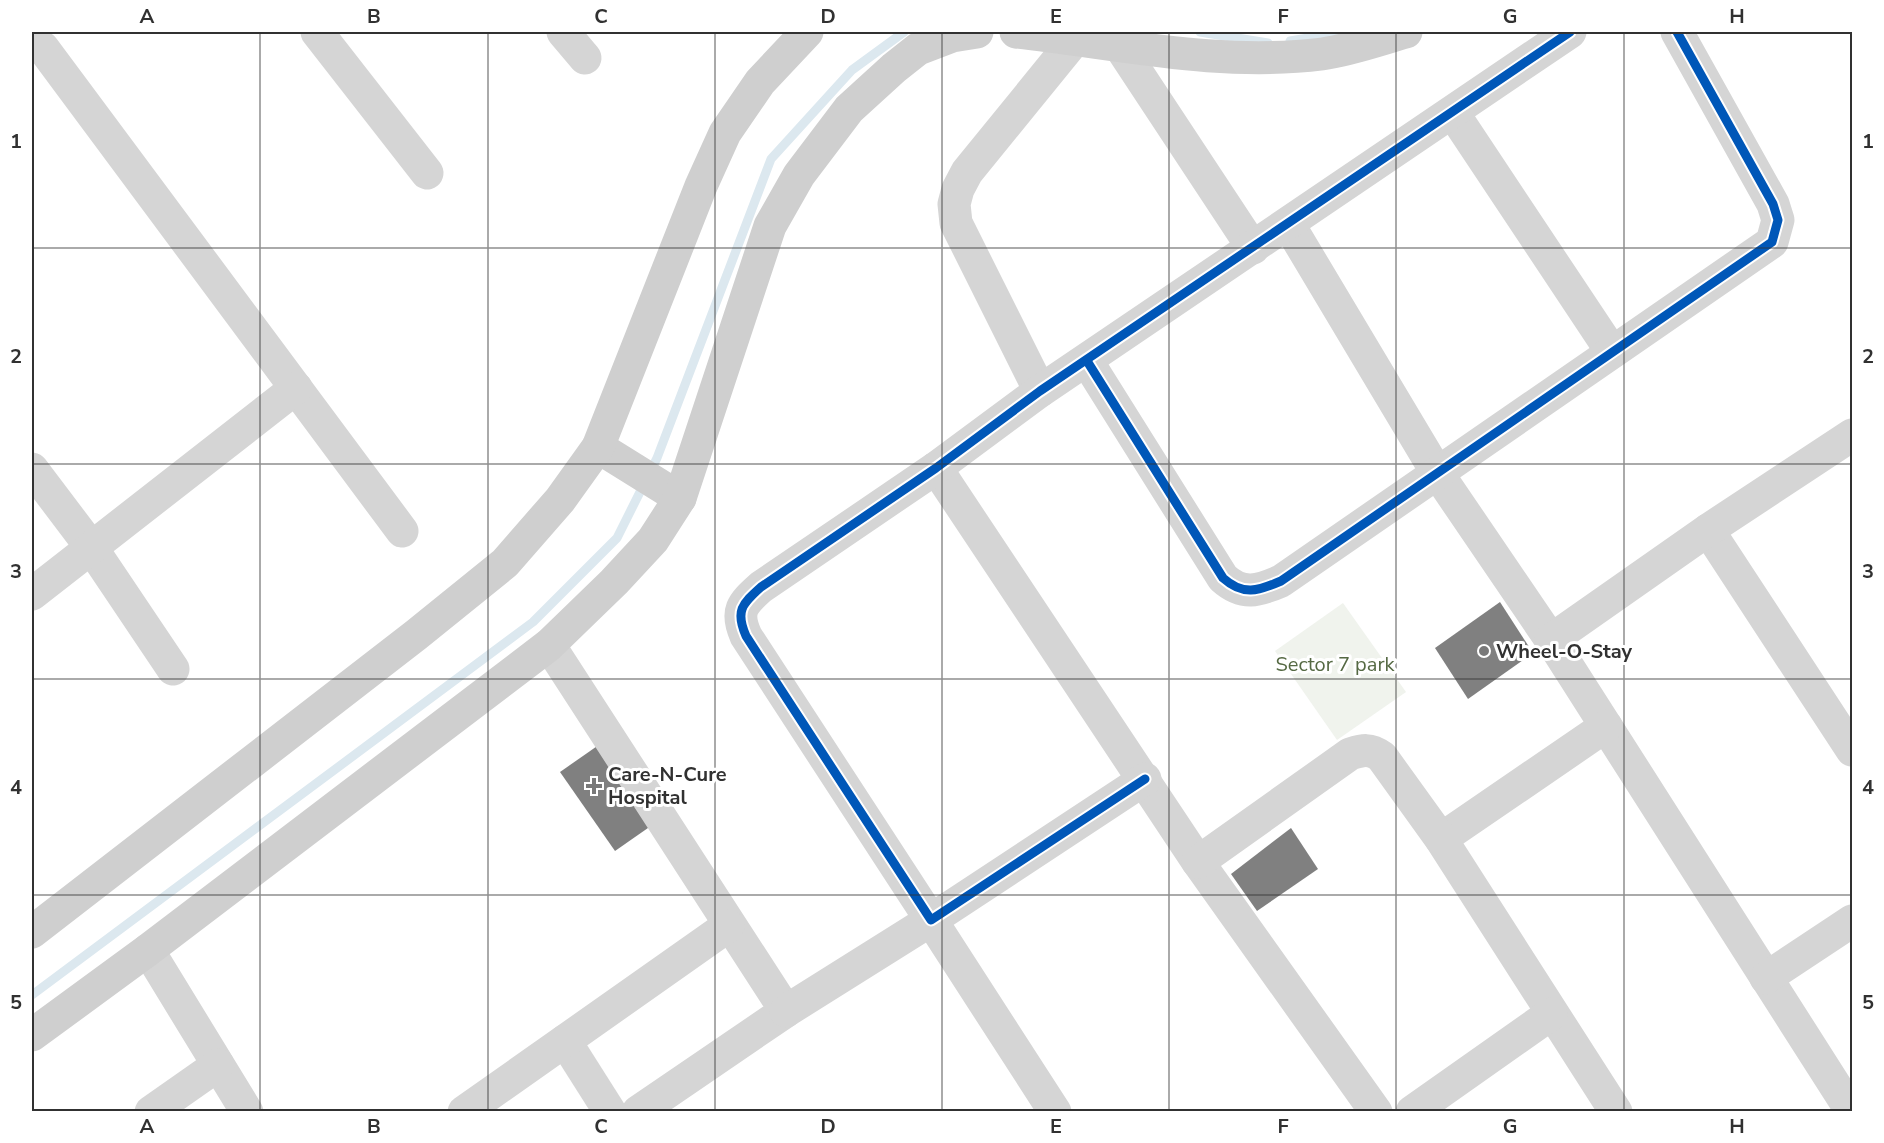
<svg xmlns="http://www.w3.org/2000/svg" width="1884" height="1143" font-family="'Nunito Sans',sans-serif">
	<rect width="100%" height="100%" fill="#fff"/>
	<polygon fill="#f0f3ed" points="1343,603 1406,692 1337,740 1275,651"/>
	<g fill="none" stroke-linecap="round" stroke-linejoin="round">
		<g stroke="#dce8ef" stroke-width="9">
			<polyline points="1200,32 1268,43"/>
			<polyline points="1290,41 1344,32"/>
			<polyline points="32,995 533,622 617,538 657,458 771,159 852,70 904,32"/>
		</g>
	</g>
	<g fill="#808080">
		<polygon points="1500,602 1533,653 1468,699 1435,648"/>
		<polygon points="603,742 658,821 615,851 560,772"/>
		<polygon points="1291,828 1318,869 1257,911 1231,874"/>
	</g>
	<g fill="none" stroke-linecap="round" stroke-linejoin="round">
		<g stroke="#d5d5d5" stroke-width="33">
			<polyline points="317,32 427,173"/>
			<polyline points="563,32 585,58"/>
			<polyline points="1119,45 1253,248"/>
			<polyline points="43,48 402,531"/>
			<polyline points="1453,113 1612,352"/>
			<polyline points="1289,225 1436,471 1551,640 1852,1112"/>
			<path d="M1087 361 1223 578C1243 596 1258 591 1281 581L1772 242 1778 220 1773 204 1677 32"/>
			<polyline points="1040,391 956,223 954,204 958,189 967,172 1076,38"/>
			<polyline points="936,468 1198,862 1376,1112"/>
			<polyline points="32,469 91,547 173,669"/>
			<polyline points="1708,530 1852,750"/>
			<polyline points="32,594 296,388"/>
			<polyline points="1551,640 1708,530 1852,435"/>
			<polyline points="549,645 786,1011 638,1112"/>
			<path d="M1145 779 931 920 746 636C735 611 742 604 761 587L936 468 1040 391 1570 32"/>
			<polyline points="1441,839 1606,726"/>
			<path d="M1198 862 1350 754C1363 750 1370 748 1382 757L1441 839 1616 1112"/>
			<polyline points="148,950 247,1112"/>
			<polyline points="1766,978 1852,921"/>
			<polyline points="786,1011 931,920 1055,1112"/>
			<polyline points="565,1041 610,1112"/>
			<polyline points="151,1112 218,1065"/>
			<polyline points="464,1112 728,926"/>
			<polyline points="1412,1112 1551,1014"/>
		</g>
		<g stroke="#cfcfcf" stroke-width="33">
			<path d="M1016 32C1117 43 1219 67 1322 54 1350 50 1378 40 1406 32"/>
			<polyline points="598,447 680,498"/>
			<polyline points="32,932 416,635 505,563 560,500 598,447 701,186 725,133 760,82 807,32"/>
			<polyline points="32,1035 148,950 549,645 614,582 653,540 680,498 770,226 799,175 849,109 894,68 918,49 952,36 977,32"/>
		</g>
		<defs>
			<g id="cycleway">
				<path d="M1087 361 1223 578C1243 596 1258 591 1281 581L1772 242 1778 220 1773 204 1677 32"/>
				<path d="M1145 779 931 920 746 636C735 611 742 604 761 587L936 468 1040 391 1570 32"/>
			</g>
		</defs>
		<use href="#cycleway" stroke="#fff" stroke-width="13"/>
		<use href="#cycleway" stroke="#0057b8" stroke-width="9"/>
	</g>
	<path fill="none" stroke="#313131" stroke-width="1.5" stroke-opacity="0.55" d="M260 32V1112M488 32V1112M715 32V1112M942 32V1112M1169 32V1112M1396 32V1112M1624 32V1112M32 248H1852M32 464H1852M32 679H1852M32 895H1852"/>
	<g fill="#797979" stroke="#fff" stroke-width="2">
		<circle cx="1484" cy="651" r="6"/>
		<path d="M591 777h6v6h6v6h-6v6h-6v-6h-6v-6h6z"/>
	</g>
	<g text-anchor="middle" stroke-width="6" stroke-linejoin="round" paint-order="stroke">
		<g font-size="20" font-weight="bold" fill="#313131" stroke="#fff" text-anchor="start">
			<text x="1496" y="658">Wheel-O-Stay</text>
			<text x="608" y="781">Care-N-Cure<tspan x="608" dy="23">Hospital</tspan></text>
		</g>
		<g font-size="20" fill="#556943" stroke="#fff">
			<text x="1335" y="671">Sector 7 park</text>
		</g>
	</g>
	<rect width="1884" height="1143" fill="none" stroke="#ffffff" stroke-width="66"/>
	<rect x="33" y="33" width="1818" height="1077" fill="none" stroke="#313131" stroke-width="2"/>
	<g font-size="20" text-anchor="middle" font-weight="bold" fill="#313131">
		<text x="147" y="23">A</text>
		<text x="374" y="23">B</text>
		<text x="601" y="23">C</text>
		<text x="828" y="23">D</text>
		<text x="1056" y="23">E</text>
		<text x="1283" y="23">F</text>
		<text x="1510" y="23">G</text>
		<text x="1737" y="23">H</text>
		<text x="16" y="148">1</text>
		<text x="1868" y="148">1</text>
		<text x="16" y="363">2</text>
		<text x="1868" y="363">2</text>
		<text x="16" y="578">3</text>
		<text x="1868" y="578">3</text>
		<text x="16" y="794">4</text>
		<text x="1868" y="794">4</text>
		<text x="16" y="1009">5</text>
		<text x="1868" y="1009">5</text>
		<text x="147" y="1133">A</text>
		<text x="374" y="1133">B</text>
		<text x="601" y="1133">C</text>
		<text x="828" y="1133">D</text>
		<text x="1056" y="1133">E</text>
		<text x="1283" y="1133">F</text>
		<text x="1510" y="1133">G</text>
		<text x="1737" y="1133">H</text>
	</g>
</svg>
